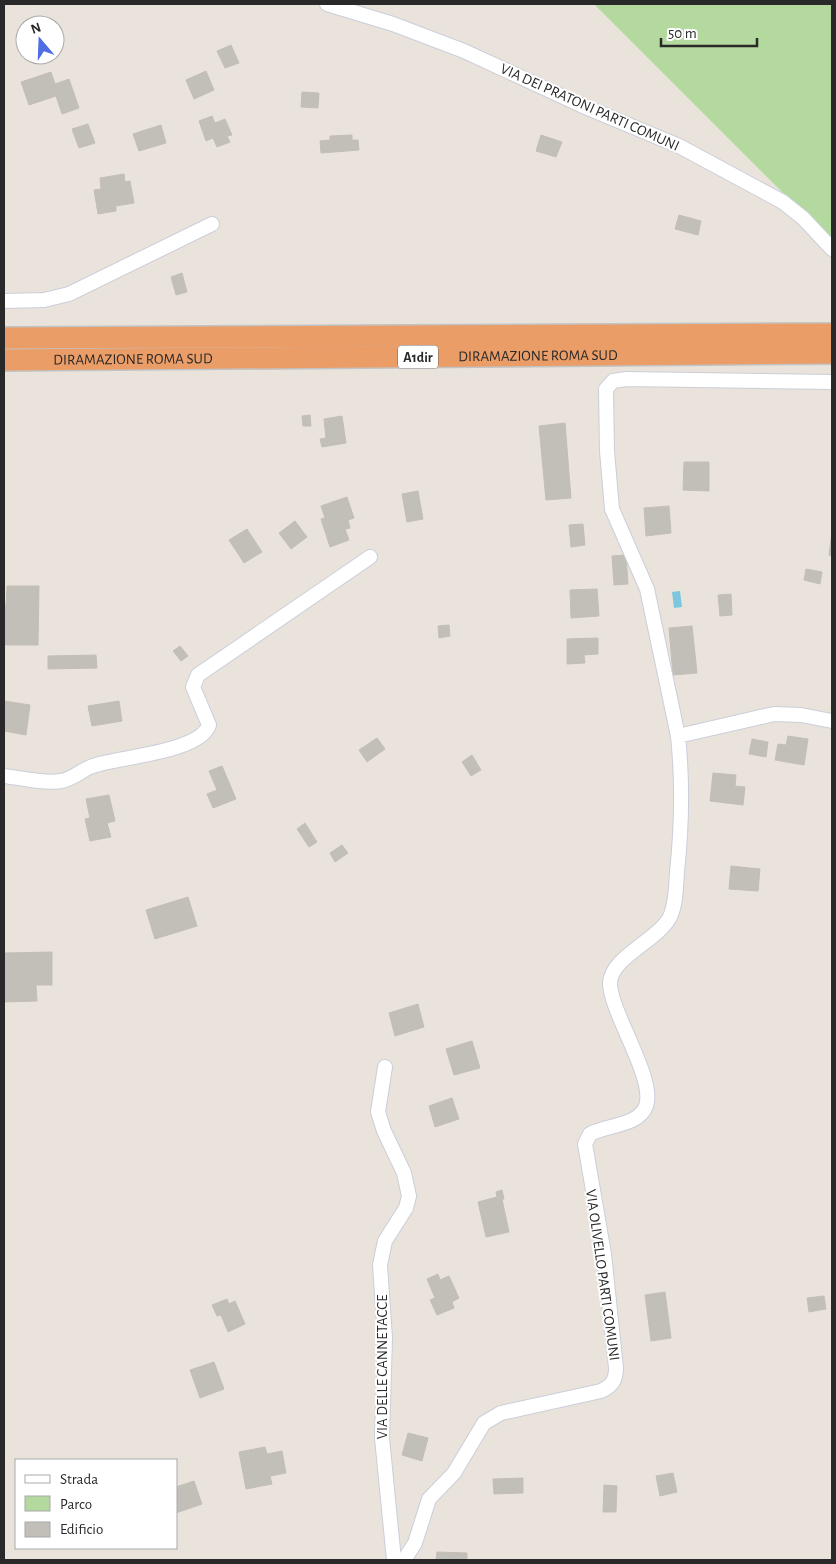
<svg xmlns="http://www.w3.org/2000/svg" width="836" height="1564" font-family="'Alegreya Sans',sans-serif">
	<rect width="100%" height="100%" fill="#e9e3dc"/>
	<polygon fill="#b4d99f" points="594,4 832,4 832,242"/>
	<polygon fill="#7cc6df" points="680,591 682,607 674,608 672,592"/>
	<g fill="#c2beb8" stroke="#c4bfb6">
		<polygon points="231,45 239,63 225,68 217,51"/>
		<polygon points="206,71 214,90 194,99 186,80"/>
		<polygon points="51,72 55,84 69,79 79,108 62,114 56,96 29,105 21,82"/>
		<polygon points="302,92 319,93 318,108 301,107"/>
		<polygon points="212,116 215,123 225,119 232,135 227,136 230,142 217,147 213,138 206,141 199,121"/>
		<polygon points="88,124 95,143 79,148 72,129"/>
		<polygon points="161,125 166,143 139,151 133,134"/>
		<polygon points="352,135 352,140 358,140 359,150 321,153 320,141 330,140 330,136"/>
		<polygon points="541,135 562,142 556,157 536,151"/>
		<polygon points="124,174 125,182 130,181 134,203 116,206 116,211 98,214 94,190 101,189 100,178"/>
		<polygon points="679,215 701,221 698,235 675,229"/>
		<polygon points="182,273 187,292 176,295 171,277"/>
		<polygon points="310,415 311,426 303,426 302,416"/>
		<polygon points="342,416 346,443 322,447 320,439 326,438 324,419"/>
		<polygon points="565,423 571,498 546,500 539,426"/>
		<polygon points="684,462 709,462 709,491 683,490"/>
		<polygon points="418,491 423,519 407,522 402,494"/>
		<polygon points="347,497 354,518 348,520 350,528 345,529 349,540 330,547 321,519 325,518 321,506"/>
		<polygon points="669,506 671,533 646,536 644,508"/>
		<polygon points="295,521 307,537 291,549 279,533"/>
		<polygon points="583,524 585,545 571,547 569,525"/>
		<polygon points="247,529 262,552 244,563 229,540"/>
		<polygon points="832,532 832,556 829,555"/>
		<polygon points="626,555 628,584 614,585 612,556"/>
		<polygon points="806,569 822,572 820,584 804,580"/>
		<polygon points="7,586 39,586 38,645 5,645 4,606 6,606"/>
		<polygon points="597,589 599,616 571,618 570,590"/>
		<polygon points="731,594 732,615 720,616 718,595"/>
		<polygon points="449,625 450,636 439,638 438,626"/>
		<polygon points="692,626 697,673 673,675 669,628"/>
		<polygon points="598,638 598,654 584,655 585,663 567,664 567,639"/>
		<polygon points="180,646 188,656 181,661 173,651"/>
		<polygon points="96,655 97,668 48,669 48,656"/>
		<polygon points="4,701 30,705 26,735 4,731"/>
		<polygon points="119,701 122,721 92,726 88,706"/>
		<polygon points="788,736 808,739 804,765 775,760 778,744 786,745"/>
		<polygon points="377,738 385,749 367,762 359,750"/>
		<polygon points="752,739 768,742 766,757 749,754"/>
		<polygon points="472,755 481,770 471,776 462,762"/>
		<polygon points="222,766 236,799 213,808 207,794 217,790 209,771"/>
		<polygon points="713,773 736,775 735,786 745,787 743,805 710,801"/>
		<polygon points="109,795 115,821 107,823 111,837 90,841 85,819 90,818 86,799"/>
		<polygon points="305,823 317,842 309,847 297,829"/>
		<polygon points="342,845 348,853 335,862 330,853"/>
		<polygon points="731,866 760,869 758,891 729,889"/>
		<polygon points="188,897 197,926 155,939 146,910"/>
		<polygon points="52,952 52,985 36,985 37,1001 4,1002 4,953"/>
		<polygon points="418,1004 424,1027 395,1036 389,1013"/>
		<polygon points="472,1041 480,1068 454,1075 446,1049"/>
		<polygon points="452,1098 459,1119 435,1127 429,1106"/>
		<polygon points="502,1190 504,1199 502,1199 509,1232 486,1237 478,1202 497,1197 496,1192"/>
		<polygon points="438,1274 440,1280 449,1276 459,1298 452,1302 454,1308 437,1315 430,1300 435,1298 427,1279"/>
		<polygon points="665,1292 671,1338 651,1341 645,1295"/>
		<polygon points="824,1296 826,1309 809,1312 807,1298"/>
		<polygon points="227,1299 229,1304 235,1301 245,1324 228,1332 221,1315 217,1316 212,1305"/>
		<polygon points="214,1362 224,1389 200,1398 190,1370"/>
		<polygon points="408,1433 428,1438 422,1461 402,1455"/>
		<polygon points="265,1447 267,1454 282,1451 286,1473 270,1476 272,1484 246,1489 239,1452"/>
		<polygon points="673,1473 677,1492 660,1496 656,1476"/>
		<polygon points="523,1478 523,1493 494,1494 493,1479"/>
		<polygon points="194,1481 202,1504 176,1513 176,1487"/>
		<polygon points="604,1485 617,1486 616,1512 603,1512"/>
		<polygon points="437,1552 467,1553 467,1560 436,1560"/>
	</g>
	<g fill="none" stroke-linecap="round" stroke-linejoin="round">
		<defs>
			<g id="minor">
				<polyline points="327,4 393,24 464,51 583,106 679,146 783,202 803,218 832,249"/>
				<polyline points="4,301 44,300 69,294 212,224"/>
				<polyline points="678,736 647,589 612,509 607,451 606,389 613,381 626,379 832,382"/>
				<path d="M4 776C22 778 43 784 61 781 74 779 83 768 96 765 120 757 200 752 209 725L193 687 198 675 370 557"/>
				<polyline points="385,1067 378,1112 384,1131 404,1173 409,1196 406,1208 385,1241 380,1265 385,1338 382,1438 394,1560"/>
				<path d="M404 1560 415 1543 429 1499 454 1473 484 1423 501 1413 601 1391C612 1386 616 1380 616 1368L604 1254 585 1144 590 1134C606 1125 639 1126 646 1106 656 1079 610 1012 610 983 611 957 657 941 670 917 676 904 676 887 677 872 682 825 683 784 678 736L774 714 801 715 832 721"/>
			</g>
			<g id="highway">
				<polyline points="4,338 832,334"/>
				<path id="s1" d="M4 360 832 353"/>
			</g>
		</defs>
		<use href="#minor" stroke="#cbced9" stroke-width="16"/>
		<use href="#highway" stroke="#c3c3c3" stroke-width="24"/>
		<use href="#minor" stroke="#fff" stroke-width="14"/>
		<use href="#highway" stroke="#ea9d67" stroke-width="21"/>
	</g>
	<g text-anchor="middle" stroke-width="4" stroke-linejoin="round" paint-order="stroke">
		<rect fill="#fff" stroke="#696969" stroke-width="1" x="398" y="345.5" width="40" height="23" rx="4"/>
		<g font-size="14" font-weight="bold" fill="#292929">
			<text x="418" y="362">A1dir</text>
		</g>
		<g font-size="15" fill="#292929" stroke="#fff">
			<text transform="translate(590 107) rotate(24)" y="5">VIA DEI PRATONI PARTI COMUNI</text>
			<text dy="5" stroke="none"><textPath href="#s1" startOffset="534">DIRAMAZIONE ROMA SUD</textPath></text>
			<text dy="5" stroke="none"><textPath href="#s1" startOffset="129">DIRAMAZIONE ROMA SUD</textPath></text>
			<text transform="translate(603 1275) rotate(82)" y="5">VIA OLIVELLO PARTI COMUNI</text>
			<text transform="translate(382 1367) rotate(-90)" y="5">VIA DELLE CANNETACCE</text>
		</g>
	</g>
	<rect width="836" height="1564" fill="none" stroke="#292929" stroke-width="10"/>
	<rect x="15" y="1459" width="162" height="90" fill="#ffffff" stroke="#a9a9a9"/>
	<rect x="25" y="1475" width="25" height="8" fill="#ffffff" stroke="#a9a9a9"/>
	<text x="60" y="1484" font-size="15" fill="#292929">Strada</text>
	<rect x="25" y="1496" width="25" height="15" fill="#b4d99f" stroke="#a9a9a9"/>
	<text x="60" y="1509" font-size="15" fill="#292929">Parco</text>
	<rect x="25" y="1522" width="25" height="15" fill="#c2beb8" stroke="#a9a9a9"/>
	<text x="60" y="1534" font-size="15" fill="#292929">Edificio</text>
	<g transform="translate(40 40) rotate(341)"><circle r="24" fill="#ffffff" stroke="#a9a9a9"/>
	<path d="M0-4L9 19L0 12L-9 19Z" fill="#506ee3"/>
	<text y="-8" font-size="14" font-weight="bold" text-anchor="middle" fill="#292929">N</text>
	</g>
	<path d="M661 38v8h96v-8" fill="none" stroke="#292929" stroke-width="2.5"/>
	<text x="668" y="38" font-size="15" fill="#292929" stroke="#ffffff" stroke-width="4" paint-order="stroke">50 m</text>
</svg>
